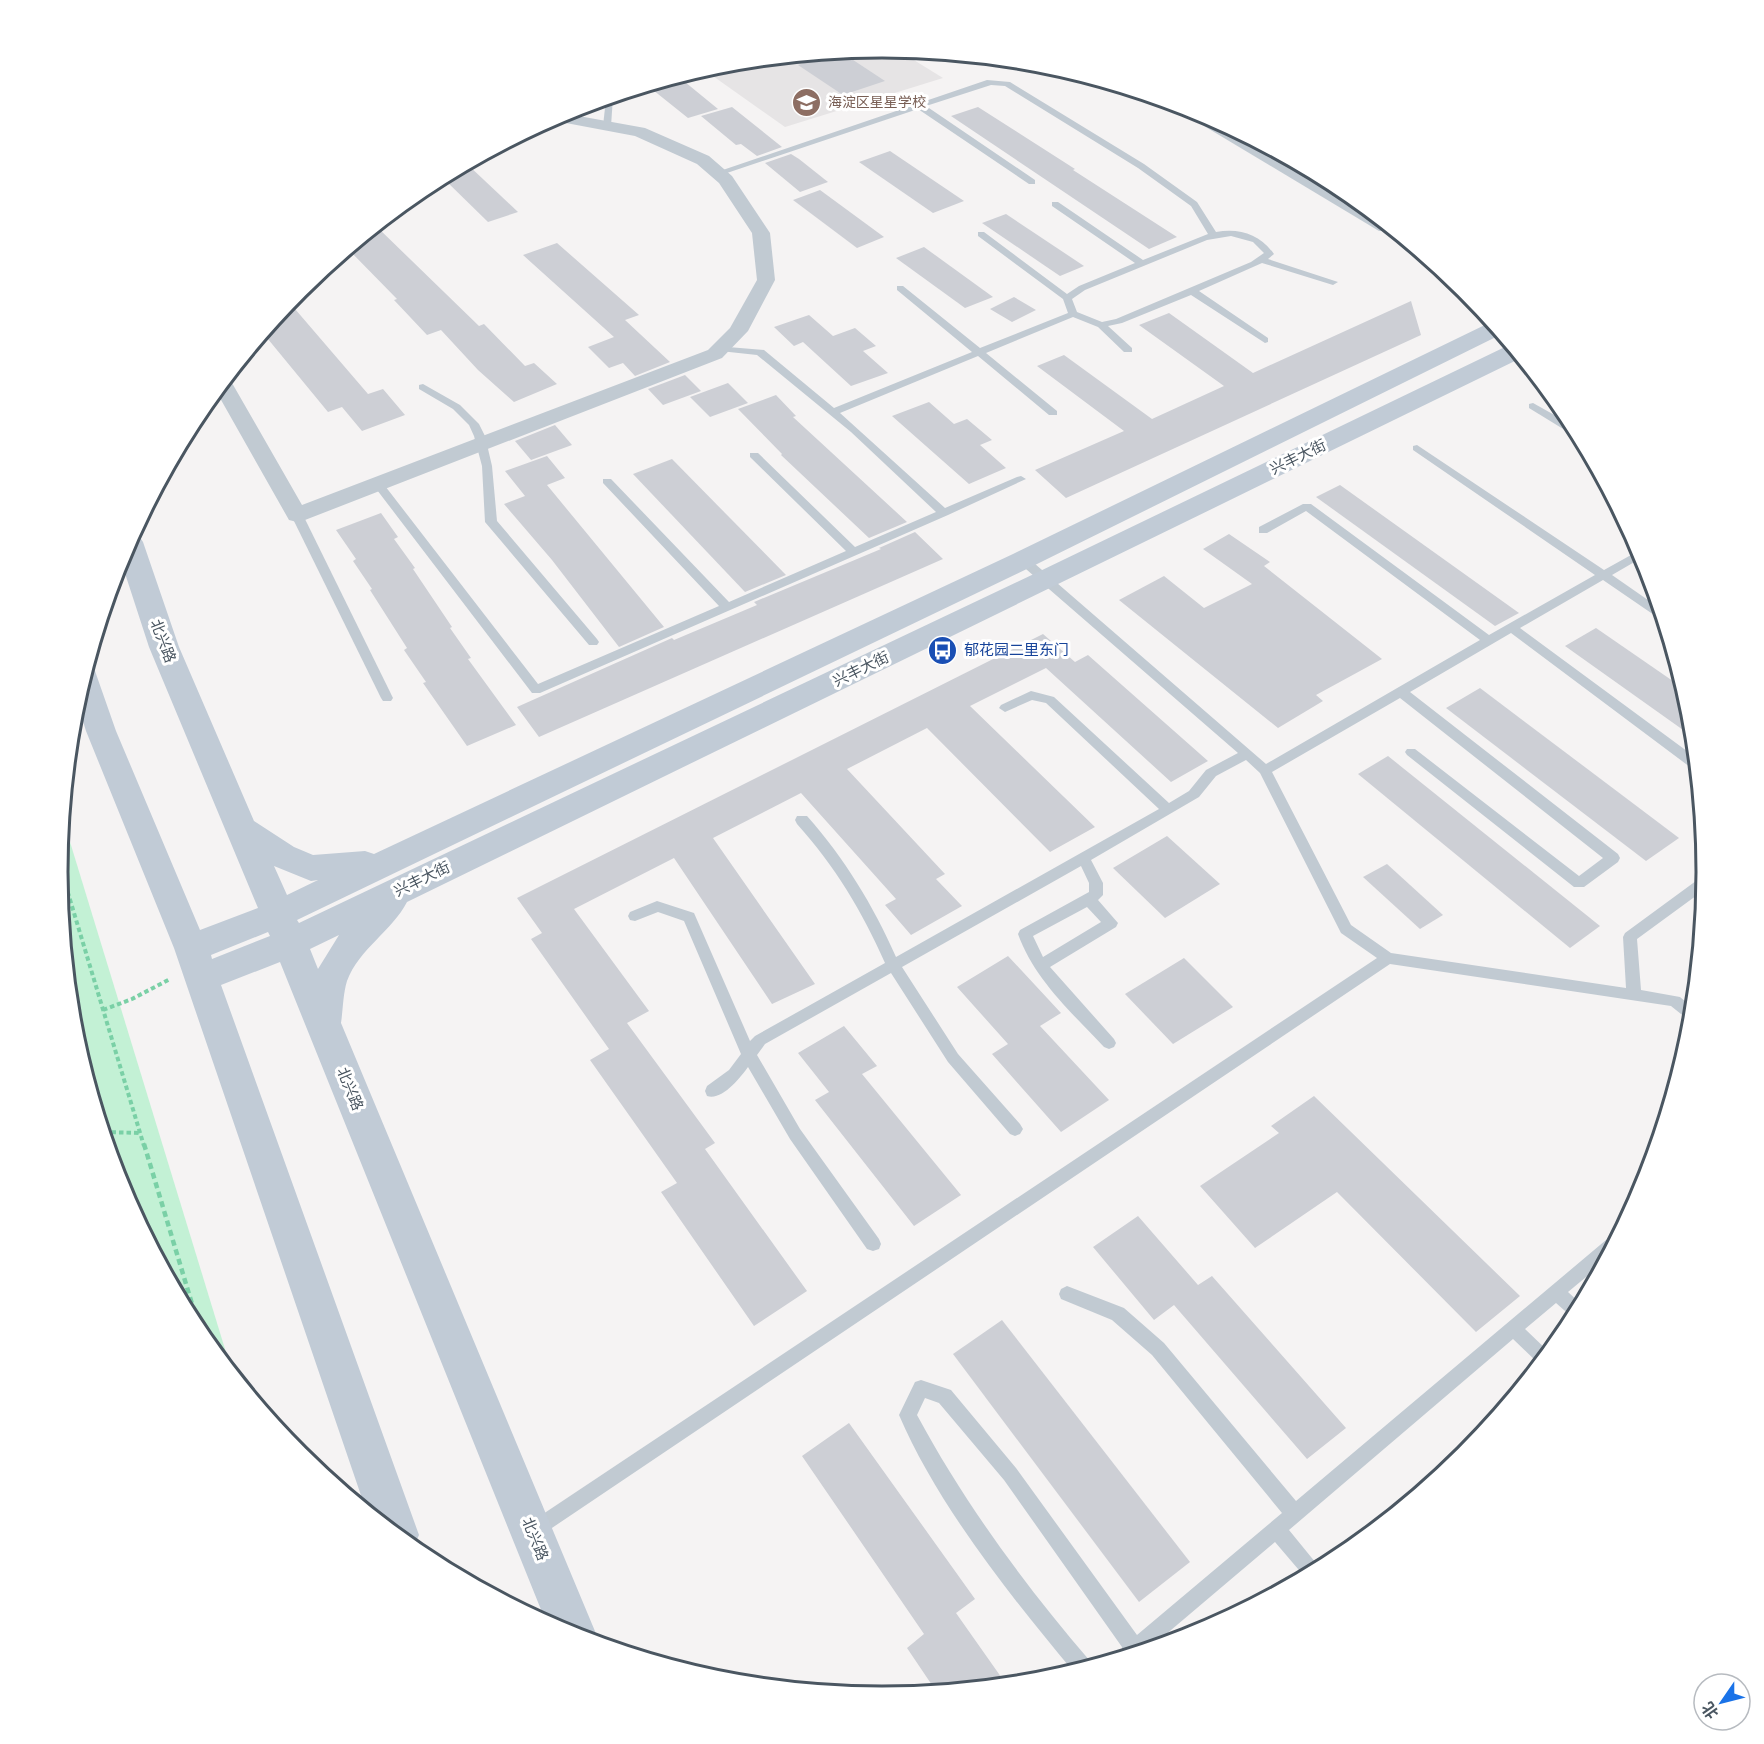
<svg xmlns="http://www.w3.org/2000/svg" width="1764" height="1744" font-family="'PT Sans','Noto Sans SC',sans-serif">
	<rect width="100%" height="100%" fill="#f5f3f3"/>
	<polygon fill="#e6e4e5" points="882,48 896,49 943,78 785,127 703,69 722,64"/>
	<polygon fill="#c3f1d5" points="63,819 232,1372 197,1330 121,1187 74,1032 58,872"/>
	<g fill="#cdcfd5">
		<polygon points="836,52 841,52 885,81 843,95 798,65"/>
		<polygon points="675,78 682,83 685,82 718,109 688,118 648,86"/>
		<polygon points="732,107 782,147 757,156 741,144 736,145 701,116"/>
		<polygon points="978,107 1075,169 1073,170 1177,237 1149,249 951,116"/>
		<polygon points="890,151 964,201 933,213 859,162"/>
		<polygon points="791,154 799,159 828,182 800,192 765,163"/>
		<polygon points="467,164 518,212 488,222 442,177"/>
		<polygon points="820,190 884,237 857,248 793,200"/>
		<polygon points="1006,214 1084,266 1060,276 982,223"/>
		<polygon points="376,226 479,326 484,324 525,366 534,363 557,384 514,402 478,370 441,330 427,335 394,300 397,299 348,249"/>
		<polygon points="557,243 639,315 625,320 670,362 635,376 623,363 609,368 588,347 614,337 523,255"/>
		<polygon points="924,247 993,297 965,308 896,258"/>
		<polygon points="1014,297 1036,310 1012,322 990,309"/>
		<polygon points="1411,301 1421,335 1066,498 1035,470 1124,431 1037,366 1064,355 1152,419 1224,386 1139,325 1169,313 1253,373"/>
		<polygon points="289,302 368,394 383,389 405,415 362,431 342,407 328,412 263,333"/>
		<polygon points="809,315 833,336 855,328 876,346 863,351 888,373 851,386 803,342 794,346 774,327"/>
		<polygon points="685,375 701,391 663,405 648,389"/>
		<polygon points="728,383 748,403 710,417 690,397"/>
		<polygon points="776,395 796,416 793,417 907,522 869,538 781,455 782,454 738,409"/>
		<polygon points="929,402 954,424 967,419 992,440 980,445 1006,468 969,484 892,416"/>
		<polygon points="555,425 572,445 531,460 515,441"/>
		<polygon points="547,456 565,478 547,485 664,627 619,647 552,560 504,504 525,496 505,471"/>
		<polygon points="672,459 786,575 745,592 633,474"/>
		<polygon points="1340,485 1519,613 1495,626 1316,497"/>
		<polygon points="381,513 398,537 394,539 415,568 413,569 452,627 450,628 471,658 468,659 516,725 467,746 423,683 426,682 404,650 407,648 370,590 372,589 353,561 356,559 336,530"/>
		<polygon points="915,532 943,559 539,737 517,707 672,638 674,640 757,605 754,602 881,549 879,548"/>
		<polygon points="1229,534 1270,562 1264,566 1382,659 1316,695 1323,701 1278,728 1119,600 1164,576 1204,608 1252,584 1203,549"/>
		<polygon points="1596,628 1683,688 1690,712 1693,737 1565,646"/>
		<polygon points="1043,634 1075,662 1088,655 1208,761 1171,782 1046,668 970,706 1095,827 1050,852 927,728 847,769 945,874 936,879 962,906 911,935 885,905 896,899 801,793 713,838 815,984 772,1004 674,858 574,909 649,1011 627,1023 715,1143 705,1149 807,1291 754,1326 661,1192 677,1183 590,1060 609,1049 531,939 542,933 517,898"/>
		<polygon points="1480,688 1679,838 1646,861 1446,708"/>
		<polygon points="1388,756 1600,926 1570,948 1358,774"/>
		<polygon points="1167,836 1220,884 1165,918 1113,868"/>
		<polygon points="1387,864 1443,915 1420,929 1363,877"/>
		<polygon points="1008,956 1061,1013 1040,1026 1109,1100 1061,1132 992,1054 1008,1044 957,987"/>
		<polygon points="1184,958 1233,1007 1173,1044 1125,994"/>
		<polygon points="844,1026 877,1066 862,1074 961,1195 914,1226 815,1100 829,1092 798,1053"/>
		<polygon points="1314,1096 1520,1296 1476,1332 1337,1192 1255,1248 1200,1186 1279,1133 1271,1126"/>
		<polygon points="1138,1216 1198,1285 1212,1276 1346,1428 1307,1459 1174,1305 1154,1320 1093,1247"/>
		<polygon points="1002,1320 1190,1562 1139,1602 953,1354"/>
		<polygon points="849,1423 975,1599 956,1613 1006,1684 936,1691 907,1648 924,1634 802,1456"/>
	</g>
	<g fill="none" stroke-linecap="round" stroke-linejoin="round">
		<g stroke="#7ad0a6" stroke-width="4" stroke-dasharray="4.5 3" stroke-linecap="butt">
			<polyline points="59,863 144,1146"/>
			<polyline points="103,1010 132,999 170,979"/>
			<polyline points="104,1132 140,1133"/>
		</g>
		<polyline stroke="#7ad0a6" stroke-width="4.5" stroke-dasharray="6 4" stroke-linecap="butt" points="144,1144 201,1334"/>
		<g fill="#c1cad2" fill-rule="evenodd">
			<path d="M987 80 1010 82 1144 164 1197 202 1216 232C1240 228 1259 234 1274 254L1268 259 1338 282 1333 285 1262 263 1199 291 1268 338V342L1265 343 1191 295 1122 323 1108 326 1132 348V352H1124L1098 327 1073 317 986 353 1057 411V415H1049L978 356 840 413 945 508 1017 477 1021 476 1026 479 948 515 540 693H532L374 486V482H382L538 684 719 606 603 483V479H611L729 602 846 551 750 457V453H758L855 547 936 512 851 432 757 355 720 351 716 350V346L764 350 834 408 972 352 897 290V286H903L980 348 1068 313 1063 299 978 236V232H984L1067 294 1079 286 1135 263 1052 206V202H1058L1143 260 1208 234 1191 206 1138 168 1005 86 991 85 926 106 1035 180V184H1029L918 109 721 175 714 173ZM1231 236 1253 242 1264 253 1251 262 1116 319 1102 322 1077 312 1072 299 1085 290 1207 240Z"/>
			<polygon points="613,97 611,126 607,129 603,126 606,99"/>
			<polygon points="423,384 460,405 479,424 485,436 492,466 497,521 597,639 599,642 597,645 589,645 485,522 482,466 474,436 469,425 453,409 419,389 419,385"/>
			<polygon points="1533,403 1574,426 1579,436 1573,435 1529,408 1529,404"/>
			<path d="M1417 445 1604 570 1640 550 1643 557 1612 575 1658 607 1662 618 1657 617 1603 580 1520 628 1695 757 1696 768 1690 767 1511 633 1410 692 1618 854 1620 858 1618 862 1584 887H1574L1407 755 1405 752 1407 749H1415L1579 876 1603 858 1400 698 1272 772 1351 925 1391 953 1626 988 1623 937 1625 933 1700 878 1706 877 1704 890 1637 939 1641 990 1680 997 1693 1008 1691 1022 1671 1006 1390 964 540 1536 534 1539 528 1536 525 1530 528 1524 1377 958 1341 933 1260 773 1246 760 1216 776 1199 797 1091 860 1103 883V895L1098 900 1118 923 1116 927 1050 967 1114 1039 1116 1043 1114 1047 1109 1049 1104 1047C1072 1013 1034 979 1018 934L1020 930 1089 892V883L1081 866 902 967 958 1054 1020 1124 1023 1129 1020 1134 1015 1136 1010 1134 948 1062 891 973 765 1044 757 1055 800 1129 879 1239 881 1244 879 1249 873 1251 867 1249 790 1139 748 1067C740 1078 722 1101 707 1096L705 1091 707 1086 729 1070 741 1054 684 921 658 912 635 921 630 920 628 916 630 912 657 901 694 913 750 1041 755 1036 885 963C862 911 835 866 797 824L795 820 797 816H807C845 859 873 905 896 957L1159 809 1046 703 1032 700 1005 712 999 708 1001 705 1031 691 1054 697 1169 803 1189 791 1206 770 1238 753 1019 563V557H1027L1266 764 1480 640 1306 511 1267 533H1259V527L1303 504H1311L1489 635 1595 575 1413 450V446ZM1087 907 1101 922 1043 957 1033 936Z"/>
			<polygon points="297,511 303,515 393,698 391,701 383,701 381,698 291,515"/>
			<path d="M1612 1238 1616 1239 1603 1263 1568 1292 1581 1304 1573 1318 1556 1303 1525 1329 1549 1352 1539 1364 1513 1339 1289 1530 1320 1568 1304 1576 1275 1542 1151 1647 1121 1657 1122 1647 1004 1480 939 1403 925 1398 917 1415C965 1504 1024 1584 1090 1661L1091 1665 1073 1671C1011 1597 937 1504 899 1415L915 1382 921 1380 951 1390 1016 1468 1137 1635 1282 1513 1152 1355 1112 1320 1061 1299 1059 1294 1061 1289 1067 1286 1124 1308 1164 1343 1296 1501 1606 1240Z"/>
		</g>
		<polygon fill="#c1cad2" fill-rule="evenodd" points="562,113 645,128 709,156 732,176 770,233 775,280 748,331 722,358 305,520 297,522 289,520 216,391 227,378 232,383 302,505 708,350 730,328 757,280 752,233 719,183 697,164 635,136 550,120"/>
		<polygon fill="#c1cad2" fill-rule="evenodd" points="1177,105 1198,111 1303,167 1349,194 1394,231 1379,231 1179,111 1176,107"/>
		<path fill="#c1cbd6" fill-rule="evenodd" d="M1491 322 1502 334 1033 566 297 920 299 923 1036 573 1507 346 1510 345 1521 358 407 902C392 931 359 949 347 981 343 994 343 1010 341 1023L597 1636 594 1642 566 1633 546 1622 280 962 221 985 419 1535 413 1548 366 1510 174 948 86 731 77 702 87 668 95 671 116 731 200 930 258 908 149 647 120 558 133 534 139 536 143 542 179 647 254 821 294 847 313 855 365 851 374 854 1013 554ZM274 866 311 881 318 880 287 895ZM268 932 270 936 212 959 211 955ZM339 935 318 969 310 949Z"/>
	</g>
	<defs>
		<symbol id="school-disc" viewBox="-11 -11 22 22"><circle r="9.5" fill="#8d6e63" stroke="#fff"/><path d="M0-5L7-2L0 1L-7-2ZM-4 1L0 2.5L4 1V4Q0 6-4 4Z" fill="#fff"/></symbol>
		<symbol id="bus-disc" viewBox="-11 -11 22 22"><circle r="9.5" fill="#1a4fb4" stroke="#fff"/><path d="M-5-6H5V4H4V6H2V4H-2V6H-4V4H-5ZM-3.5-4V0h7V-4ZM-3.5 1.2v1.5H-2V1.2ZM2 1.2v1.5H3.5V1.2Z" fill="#fff"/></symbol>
	</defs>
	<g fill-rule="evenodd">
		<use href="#school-disc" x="790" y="86" width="33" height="33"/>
		<use href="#bus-disc" x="926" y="634" width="33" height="33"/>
	</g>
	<g text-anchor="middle" stroke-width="6" stroke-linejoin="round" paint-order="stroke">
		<g font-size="14" fill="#785e54" stroke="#fff" text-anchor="start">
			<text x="828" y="107">海淀区星星学校</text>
		</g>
		<g font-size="15" fill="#4a5661" stroke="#fff">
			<text transform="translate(1298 457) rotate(-26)" y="5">兴丰大街</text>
			<text transform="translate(163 641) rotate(69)" y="5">北兴路</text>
			<text transform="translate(861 669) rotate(-26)" y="5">兴丰大街</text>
			<text transform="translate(422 879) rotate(-26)" y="5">兴丰大街</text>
			<text transform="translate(350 1089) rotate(68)" y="5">北兴路</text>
			<text transform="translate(535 1539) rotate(68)" y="5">北兴路</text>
		</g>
		<g font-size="15" fill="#164399" stroke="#fff" text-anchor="start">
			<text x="964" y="655">郁花园二里东门</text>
		</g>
	</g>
	<path d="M0 0H1764V1744H0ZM68 872a814 814 0 1 1 1628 0a814 814 0 1 1-1628 0Z" fill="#fff" fill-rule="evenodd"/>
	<path fill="none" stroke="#4a5661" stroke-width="3" d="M68 872a814 814 0 1 1 1628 0a814 814 0 1 1-1628 0Z"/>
	<g transform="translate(1722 1702) rotate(235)"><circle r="28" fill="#ffffff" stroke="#b7bbc0" stroke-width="1.5"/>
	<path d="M0-4.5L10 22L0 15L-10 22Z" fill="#1a73e8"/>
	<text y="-9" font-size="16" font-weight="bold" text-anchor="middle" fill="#4a5661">北</text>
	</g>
</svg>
